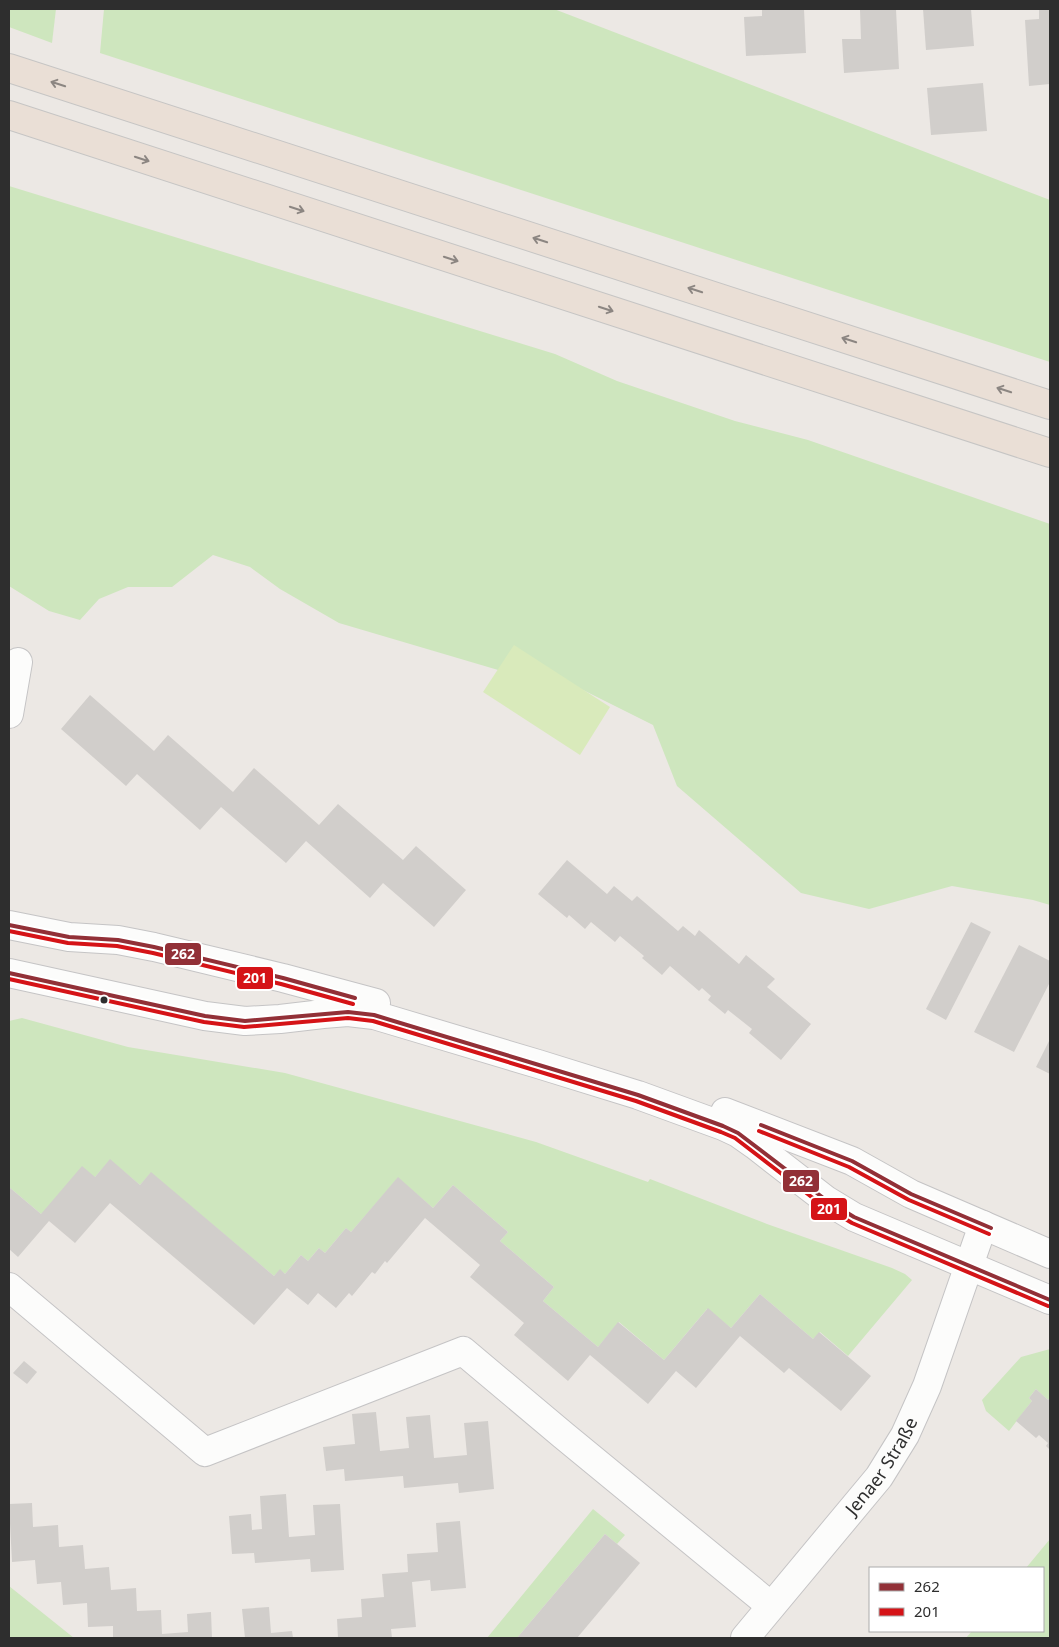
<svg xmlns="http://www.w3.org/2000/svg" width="1059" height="1647" font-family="'Noto Sans',sans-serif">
	<rect width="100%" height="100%" fill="#ece8e4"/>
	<g fill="#cee6be">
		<polygon points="9,9 56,9 52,43 9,27"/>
		<polygon points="104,9 554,9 1050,200 1050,362 100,53"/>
		<polygon points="9,186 555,354 617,381 735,421 808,440 1050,524 1050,905 1033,900 952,886 869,909 801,893 677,786 653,725 583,690 546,684 339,623 280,589 250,567 213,555 172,587 128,587 99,599 80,620 49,611 9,586"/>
		<polygon points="22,1018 128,1047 285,1073 536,1142 648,1182 650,1179 767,1224 892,1268 905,1274 912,1280 848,1356 820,1332 813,1339 760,1294 731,1328 707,1309 664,1360 619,1322 598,1347 543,1301 554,1287 500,1241 508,1232 453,1185 433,1208 398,1178 351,1232 346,1228 325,1253 319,1248 308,1261 301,1255 285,1274 280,1270 274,1276 151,1173 140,1185 110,1160 95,1177 41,1214 9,1187 9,1021"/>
		<polygon points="1050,1349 1050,1397 1048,1400 1036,1389 1029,1398 1032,1401 1009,1431 986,1411 982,1400 1021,1357"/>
		<polygon points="593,1509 625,1535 617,1544 605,1534 517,1638 487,1638"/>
		<polygon points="1050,1539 1050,1638 966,1638 972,1631 1043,1631 1043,1568 1026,1568"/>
		<polygon points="9,1586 74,1638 9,1638"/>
	</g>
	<polygon fill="#d9eabb" points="514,645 610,707 580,755 483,692"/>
	<g fill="#d1cecb">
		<polygon points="762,9 804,9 806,53 746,56 744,17 762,16"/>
		<polygon points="896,9 899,69 844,73 842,39 861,39 860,10"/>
		<polygon points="923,9 971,9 974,46 926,50"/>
		<polygon points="1039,9 1050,9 1050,84 1029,86 1025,20 1039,19"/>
		<polygon points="983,83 987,131 931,135 927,88"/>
		<polygon points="90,695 154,751 168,735 233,792 254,768 319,825 338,804 403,860 416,846 466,890 434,927 383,883 370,898 306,841 286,863 221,807 200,830 137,774 126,786 61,729"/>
		<polygon points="567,860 607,894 614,886 632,901 637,896 678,931 683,926 695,936 699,930 739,964 746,955 775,979 767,987 811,1024 781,1060 749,1033 752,1029 728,1010 725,1014 708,1000 711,996 702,988 699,991 670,966 662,975 642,958 644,956 620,936 615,942 591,922 585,929 569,915 567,918 538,894"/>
		<polygon points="971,922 991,932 946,1020 926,1009"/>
		<polygon points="1019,945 1050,961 1050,982 1014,1052 974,1032"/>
		<polygon points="1050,1039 1050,1074 1036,1067"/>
		<polygon points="110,1159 140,1185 151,1172 274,1276 280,1269 285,1274 301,1255 308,1261 319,1248 325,1253 346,1228 351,1232 398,1177 433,1208 453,1185 508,1232 500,1241 554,1287 543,1301 598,1347 618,1322 664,1360 708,1308 731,1328 760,1294 813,1339 819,1332 871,1376 841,1411 789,1368 784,1373 740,1336 696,1388 676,1371 648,1404 590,1355 568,1381 514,1335 524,1323 470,1277 480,1265 425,1218 387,1263 385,1261 375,1274 372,1272 352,1296 349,1293 336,1308 318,1293 308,1305 287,1288 254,1325 110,1203 75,1243 49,1221 18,1257 9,1249 9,1187 41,1214 82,1166 95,1177"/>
		<polygon points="24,1361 37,1372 27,1384 13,1373"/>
		<polygon points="1036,1389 1048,1400 1050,1397 1050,1450 1046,1446 1048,1443 1039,1435 1036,1438 1016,1421 1032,1401 1029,1398"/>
		<polygon points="376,1412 380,1451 409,1448 406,1417 430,1415 434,1458 467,1455 464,1423 488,1421 494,1489 459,1493 458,1483 404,1488 403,1476 345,1481 344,1469 326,1471 323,1447 355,1444 352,1414"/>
		<polygon points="286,1494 289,1537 315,1535 313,1505 340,1504 344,1570 311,1572 310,1559 255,1563 254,1553 232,1554 229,1516 251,1514 252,1530 262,1529 260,1496"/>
		<polygon points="32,1503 33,1527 58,1525 59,1547 83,1545 85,1569 109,1567 111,1590 136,1588 137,1611 161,1610 162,1634 188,1632 187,1614 211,1612 212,1638 113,1638 113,1626 88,1627 87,1603 63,1605 61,1582 37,1584 35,1560 12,1562 9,1504"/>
		<polygon points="460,1521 466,1588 431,1591 430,1580 412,1582 416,1627 391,1629 392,1638 338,1638 337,1619 362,1617 361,1599 384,1597 382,1574 408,1572 407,1554 438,1552 436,1523"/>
		<polygon points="605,1534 640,1563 577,1638 517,1638"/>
		<polygon points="269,1607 271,1633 292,1631 293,1638 245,1638 242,1609"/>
	</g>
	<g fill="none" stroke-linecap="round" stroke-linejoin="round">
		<defs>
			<g id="minor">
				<polyline points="9,714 18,662"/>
				<polyline points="9,925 69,937 118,940 154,947 283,978 376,1003"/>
				<polyline points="9,973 205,1016 245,1021 280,1019 323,1014 348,1012 374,1015 538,1064 638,1095 723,1126 738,1133 755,1145 826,1200 854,1217 1050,1300"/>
				<polyline points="725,1112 852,1161 911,1194 1050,1254"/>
				<polyline points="9,1287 205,1452 463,1351 563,1435 771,1606"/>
				<path id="s1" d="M745 1638 879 1477 905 1435 927 1386 983 1225"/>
			</g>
			<g id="highway">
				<polyline points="9,68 1050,405"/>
				<polyline points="9,115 1050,453"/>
			</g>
		</defs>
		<use href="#minor" stroke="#c5c4c5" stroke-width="30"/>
		<use href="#highway" stroke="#c6c5c4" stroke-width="30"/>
		<use href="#minor" stroke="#fcfcfb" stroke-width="28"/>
		<use href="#highway" stroke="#eadfd6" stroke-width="28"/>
		<defs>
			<g id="bus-1">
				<polyline points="9,925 69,937 118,940 154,947 283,978 355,998"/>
				<polyline points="9,973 205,1016 245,1021 348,1012 374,1015 638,1095 723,1126 738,1133 826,1200 854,1217 1050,1300"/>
				<polyline points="761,1125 852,1161 911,1194 991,1228"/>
			</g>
			<g id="bus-2">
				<polyline points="9,931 68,943 117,946 153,953 281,984 353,1004"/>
				<polyline points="9,979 204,1022 244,1027 348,1018 373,1021 636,1101 721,1132 735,1138 822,1205 852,1223 1048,1306"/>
				<polyline points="759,1131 849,1167 909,1200 989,1234"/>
			</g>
		</defs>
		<use href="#bus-1" stroke="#fff" stroke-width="8"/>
		<use href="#bus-2" stroke="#fff" stroke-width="8"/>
		<use href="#bus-1" stroke="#923037" stroke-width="4"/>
		<use href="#bus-2" stroke="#d51317" stroke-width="4"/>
	</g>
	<defs><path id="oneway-shaft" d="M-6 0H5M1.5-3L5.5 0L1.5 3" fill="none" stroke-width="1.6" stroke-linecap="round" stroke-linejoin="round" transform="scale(1.25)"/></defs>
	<g stroke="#8c8682">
		<use href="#oneway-shaft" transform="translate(58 84) rotate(-162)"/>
		<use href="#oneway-shaft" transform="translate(142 159) rotate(18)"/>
		<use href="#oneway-shaft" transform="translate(297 209) rotate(18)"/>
		<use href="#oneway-shaft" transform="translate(540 240) rotate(-162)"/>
		<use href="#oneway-shaft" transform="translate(451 259) rotate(18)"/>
		<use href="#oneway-shaft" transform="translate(695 290) rotate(-162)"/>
		<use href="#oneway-shaft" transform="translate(606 309) rotate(18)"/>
		<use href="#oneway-shaft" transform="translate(849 340) rotate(-162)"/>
		<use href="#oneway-shaft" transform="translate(1004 390) rotate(-162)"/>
	</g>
	<circle fill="#2e2e2e" stroke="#fff" stroke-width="2" cx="104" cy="1000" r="4.5"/>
	<g text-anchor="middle" stroke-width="5" stroke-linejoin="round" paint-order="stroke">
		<g font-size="18" fill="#2e2e2e" stroke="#fff">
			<text dy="6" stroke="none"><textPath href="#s1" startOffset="220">Jenaer Straße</textPath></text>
		</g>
	</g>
	<g stroke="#fff" stroke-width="2">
		<rect x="164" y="942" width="38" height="24" rx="5" fill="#923037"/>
		<rect x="236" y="966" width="38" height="24" rx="5" fill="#d51317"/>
		<rect x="782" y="1169" width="38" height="24" rx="5" fill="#923037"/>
		<rect x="810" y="1197" width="38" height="24" rx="5" fill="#d51317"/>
	</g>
	<g font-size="14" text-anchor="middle" font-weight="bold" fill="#fff">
		<text x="183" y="959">262</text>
		<text x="255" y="983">201</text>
		<text x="801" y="1186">262</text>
		<text x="829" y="1214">201</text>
	</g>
	<rect width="1059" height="1647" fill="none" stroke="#2e2e2e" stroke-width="20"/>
	<rect x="869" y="1567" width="175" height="65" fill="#ffffff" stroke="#ababab"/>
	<rect x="879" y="1583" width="25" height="8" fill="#923037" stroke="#ababab"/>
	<text x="914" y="1592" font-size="15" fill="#2e2e2e">262</text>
	<rect x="879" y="1608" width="25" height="8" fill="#d51317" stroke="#ababab"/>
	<text x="914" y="1617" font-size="15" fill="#2e2e2e">201</text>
</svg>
